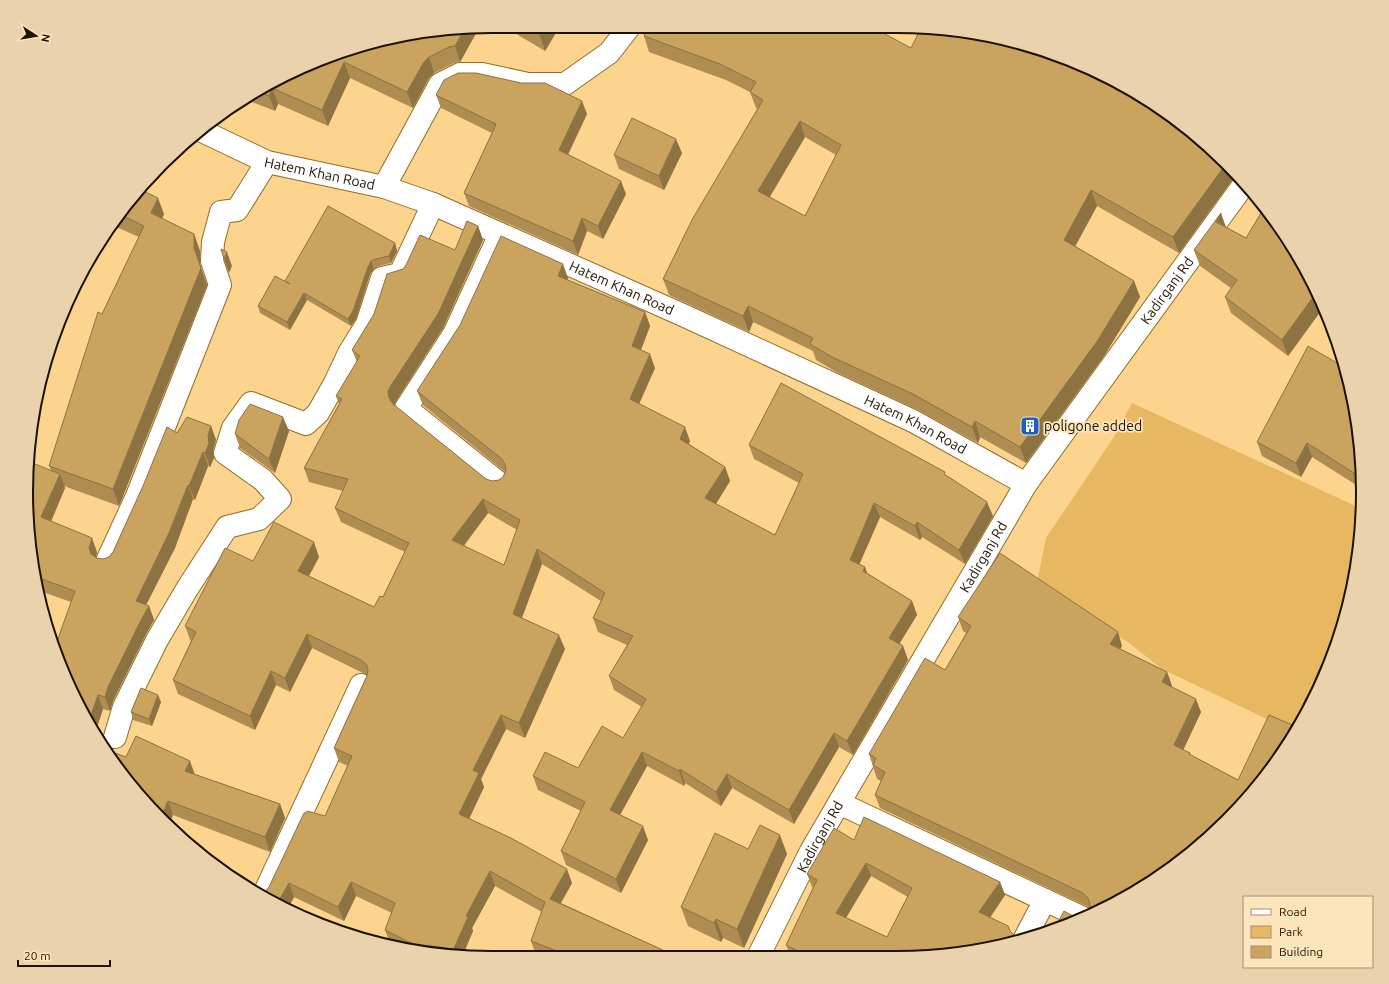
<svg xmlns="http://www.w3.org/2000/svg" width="1389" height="984" font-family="Ubuntu,sans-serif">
	<rect width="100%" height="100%" fill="#fcd48e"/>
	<polygon fill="#e7b761" points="1132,403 1362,509 1362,523 1347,613 1315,698 1294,732 1162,669 1129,643 1078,609 1036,588 1046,538 1114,437"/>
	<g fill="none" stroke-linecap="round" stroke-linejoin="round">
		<defs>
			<g id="minor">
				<path id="s1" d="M202 131 267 162 384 187 433 204 685 316 913 421 1026 484"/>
				<polyline points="384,187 440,84 460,74 482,74 528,84 565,84 609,53 630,26"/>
				<polyline points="499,483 406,408 454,334 500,234"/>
				<polyline points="107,561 137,496 220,285 212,261 213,242 221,212 237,210 267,162"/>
				<polyline points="115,737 124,707 157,640 187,589 227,527 259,519 280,499 263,480 225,453 233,428 251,403 306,424 318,413 335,383 349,353 367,324 382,278 400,274 433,204"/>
				<polyline points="839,803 1083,918"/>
				<polyline points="263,896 361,685"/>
				<polyline points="1025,938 1045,900"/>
				<path id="s2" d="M759 955 811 851 839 803 1026 484 1245 183"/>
			</g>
		</defs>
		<use href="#minor" stroke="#926d26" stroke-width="24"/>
		<use href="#minor" stroke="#fff" stroke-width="22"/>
	</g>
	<g fill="#ae8c52" fill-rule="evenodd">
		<polygon points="503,26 560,26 545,51"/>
		<polygon points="479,28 460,62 454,63 434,73 429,78 413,108 350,78 328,126 278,104 275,111 244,99 313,62 371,42"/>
		<path d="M644 36 911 48 1204 141 1237 174 1235 176 1179 253 1097 206 1075 246 1134 281 1140 297 1104 356 1026 463 980 437 978 443 918 410 838 373 816 360 813 351 753 322 749 332 669 295 663 279 757 109 756 108 750 92 726 80 649 52ZM805 137 836 155 805 216 770 197Z"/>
		<polygon points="436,95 587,114 568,154 626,194 603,239 587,231 578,255 469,206 464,193 492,133 441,108"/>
		<polygon points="682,153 664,190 619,169 614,155"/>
		<polygon points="139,189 164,214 162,219 194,234 200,251 200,265 207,285 119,506 64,486 65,488 51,521 97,552 96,557 97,558 103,559 109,557 113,552 177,433 211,426 216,440 213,450 214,458 210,467 208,466 195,500 193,499 175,548 146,605 149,606 154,620 146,634 113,701 110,711 103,709 95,733 71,602 40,591 30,553 51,470 49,466 102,314 139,237 114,226"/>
		<path d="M478 226 483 240 443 328 396 401 394 405 486 479 492 481 499 480 503 477 505 472 423 405 417 391 568 278V280L645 312 650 326 641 350 655 368 639 404 690 441 689 444 725 467 730 481 716 504 775 535 799 483 754 459 749 445 947 476 993 516 965 564 922 537 920 540 880 517 859 565 865 567 867 573 912 601 917 615 900 643 903 646 908 660 853 755 839 747 794 824 732 788 721 806 685 783 684 786 647 766 620 815 648 840 621 893 566 865 561 851 581 811 538 790 533 776 578 768 623 738 642 707 614 690 609 676 627 645 598 632 593 618 601 601 542 564 522 618 565 649 525 738 506 729 481 779 484 787 469 818 572 883 561 903 665 951 667 956 540 957 536 955 531 941 542 912 495 886 472 928 473 931 462 957 392 946 390 944 385 930 392 913 356 896 344 921 294 897 287 910 260 894 265 892 269 887 306 813 325 816 348 766 339 762 334 748 367 675 312 648 290 692 276 685 255 730 178 694 173 680 191 641 190 640 185 626 253 561 319 557 309 576 374 607 383 597 405 552 341 522 335 508 343 491 309 482 304 468 339 404 336 396 357 362 352 350 403 269 455 250ZM488 513 517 530 504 565 464 546Z"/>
		<polygon points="1226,227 1246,238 1301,259 1323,308 1288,356 1231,313 1225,297 1231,288 1200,266 1194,250"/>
		<polygon points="395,243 397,251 391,263 379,266 374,269 370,274 356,319 351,326 307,300 290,330 260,313 258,306 285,282"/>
		<polygon points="289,431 275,473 240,448 235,434"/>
		<polygon points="1359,431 1361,488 1312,457 1301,477 1262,456 1257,442"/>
		<polygon points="958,617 1122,646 1120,649 1167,672 1172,686 1171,687 1201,712 1183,750 1190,753 1191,755 1238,780 1103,910 1054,930 1073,916 1079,917 1085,914 1089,909 1090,908 1088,907 880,808 875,795 881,781 877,779 869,754 945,670 966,633 963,631"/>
		<polygon points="161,702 152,726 133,720 131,712"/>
		<polygon points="126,757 194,774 280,804 285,818 270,852 173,815"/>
		<path d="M854 840 1000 882 1005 895 990 918 1010 931 1015 936 1020 937 958 954 790 955 786 945 813 888 812 887 807 874ZM871 876 908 897 887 937 846 918Z"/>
		<polygon points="748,849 787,854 744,948 723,938 721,942 688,926 681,907"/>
	</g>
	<g fill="#8d7242">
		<polygon points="545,26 560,26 545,51 540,35"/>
		<polygon points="479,28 460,62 455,46 464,30"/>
		<polygon points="429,57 434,73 429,78 413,108 407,92 424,62"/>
		<polygon points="344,62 350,78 328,126 322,110"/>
		<polygon points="272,88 278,104 275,111 269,96"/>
		<polygon points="582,101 587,114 564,163 559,150"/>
		<polygon points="800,121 805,137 764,206 758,191"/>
		<polygon points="676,139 682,153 664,190 659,176"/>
		<polygon points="1226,164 1237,174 1235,176 1179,253 1173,237"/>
		<polygon points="621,181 626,194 603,239 598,226"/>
		<polygon points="1091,190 1097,206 1070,256 1064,240"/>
		<polygon points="158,198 164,214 157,230 151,213"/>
		<polygon points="1221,213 1227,230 1216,222"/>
		<polygon points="582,218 587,231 578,255 573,241"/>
		<polygon points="478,226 483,240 443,328 396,401 394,407 389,398 388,392 390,387"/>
		<polygon points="194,234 200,251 200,265 207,285 119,506 113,489 194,248"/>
		<polygon points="395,243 397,251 391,263 389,256"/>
		<polygon points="227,252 232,266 229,273 224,259"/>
		<polygon points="371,261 374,269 370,274 356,319 351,326 348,319 368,267"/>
		<polygon points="563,264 568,278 564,290 558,276"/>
		<polygon points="1134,281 1140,297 1104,356 1026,463 1020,447"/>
		<polygon points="304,293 307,300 290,330 287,322"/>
		<polygon points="1316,293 1323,308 1288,356 1282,340"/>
		<polygon points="748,306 753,322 749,332 743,316"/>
		<polygon points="645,312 650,326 637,360 632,346"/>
		<polygon points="61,318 64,327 43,377 51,342"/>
		<polygon points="650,354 655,368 635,413 630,399"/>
		<polygon points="283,417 289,431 275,473 269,459"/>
		<polygon points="975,421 980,437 978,443 972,427"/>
		<polygon points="211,426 216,440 213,450 214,458 210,467 205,453 208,435"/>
		<polygon points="685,427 690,441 685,453 680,439"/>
		<polygon points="1307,443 1312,457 1301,477 1296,463"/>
		<polygon points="203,452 208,466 195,500 189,486"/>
		<polygon points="725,467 730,481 710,513 705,498"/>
		<polygon points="60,474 65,488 47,531 41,517"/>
		<polygon points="188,485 193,499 175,548 141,615 136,601"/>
		<polygon points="483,499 488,513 457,554 452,540"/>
		<polygon points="987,502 993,516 965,564 959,550"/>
		<polygon points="874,503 880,517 855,574 850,560"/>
		<polygon points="917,522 922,537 920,540 915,526"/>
		<polygon points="92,538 97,552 95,562 89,548"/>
		<polygon points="314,542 319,557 304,585 298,571"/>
		<polygon points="537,549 542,564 518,628 513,614"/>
		<polygon points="865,567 870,582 863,571"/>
		<polygon points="912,601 917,615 894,652 889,638"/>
		<polygon points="149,606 154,620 146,634 113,701 110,711 105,697 108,687 141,620"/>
		<polygon points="1118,632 1122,646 1115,658 1110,644"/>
		<polygon points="307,634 312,648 290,692 285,678"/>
		<polygon points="559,635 565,649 525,738 519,723"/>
		<polygon points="903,646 908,660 853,755 847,741"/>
		<polygon points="271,671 276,685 255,730 250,716"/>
		<polygon points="1167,672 1172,686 1167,696 1162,682"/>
		<polygon points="98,695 103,709 95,733 89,721"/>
		<polygon points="158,695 161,702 152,726 149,719"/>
		<polygon points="1196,699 1201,712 1179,759 1174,745"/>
		<polygon points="501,715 506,729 481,779 484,787 465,828 459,814 473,770"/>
		<polygon points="834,733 839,747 794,824 789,810"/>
		<polygon points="642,752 647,766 615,824 610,810"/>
		<polygon points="190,761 195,775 185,771"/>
		<polygon points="680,769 685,783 684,786 679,771"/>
		<polygon points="727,774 732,788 721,806 716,792"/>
		<polygon points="168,801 173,815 169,825 161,817"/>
		<polygon points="280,804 285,818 270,852 265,837"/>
		<polygon points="643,826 648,840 621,893 616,879"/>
		<polygon points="780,835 787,854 744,948 737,929"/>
		<polygon points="866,863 871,876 841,926 836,913"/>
		<polygon points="567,869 572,883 555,913 550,899"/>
		<polygon points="490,871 495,886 472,928 473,931 462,957 451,955 466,916"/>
		<polygon points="351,882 356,896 344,921 338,907"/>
		<polygon points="1000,882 1005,895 984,926 979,912"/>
		<polygon points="289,883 294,897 287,910 277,904"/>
		<polygon points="716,919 723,938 721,942 714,923"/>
		<polygon points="665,951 667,956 663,956"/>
	</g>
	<g fill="#caa35f" stroke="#8d7242" fill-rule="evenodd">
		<polygon points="524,26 545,26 540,35"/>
		<path d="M647 26H870L911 48 921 28 988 35 1075 61 1130 89 1204 141 1226 164 1173 237 1091 190 1064 240 1134 281 1098 340 1020 447 975 421 972 427 913 394 832 357 810 344 813 338 748 306 743 316 663 279 693 218 763 100 750 92 756 82 720 64 644 36ZM800 121 841 145 805 216 758 191Z"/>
		<polygon points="464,30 455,46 449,47 429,57 424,62 407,92 344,62 322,110 272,88 269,96 258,91 313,62 371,42"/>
		<polygon points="458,73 476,73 521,83 545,83 582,101 559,150 621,181 598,226 582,218 573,241 464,193 493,131 496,124 436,95 444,80"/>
		<polygon points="632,118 676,139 659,176 614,155"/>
		<polygon points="139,189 158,198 151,213 194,234 194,248 201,268 113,489 49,466 98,312 102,314 144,226 121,215"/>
		<polygon points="328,206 395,243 389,256 376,259 371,261 368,267 353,311 348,319 304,293 287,322 258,306 275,276 290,284 285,281"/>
		<polygon points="1264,208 1301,259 1316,293 1282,340 1225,297 1237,280 1194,250 1221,213 1216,222 1246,238"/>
		<path d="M467 221 478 226 438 314 390 387 388 392 389 398 393 404 486 479 492 481 499 480 503 477 506 470 505 464 502 459 417 391 460 325 501 236 563 264 558 276 645 312 632 346 650 354 630 399 685 427 680 439 725 467 705 498 775 535 803 474 749 445 781 383 945 472 944 474 987 502 959 550 917 522 915 526 874 503 850 560 865 567 863 571 912 601 889 638 903 646 847 741 834 733 789 810 727 774 716 792 680 769 679 771 642 752 610 810 643 826 616 879 561 851 585 802 533 776 545 752 578 768 602 726 623 738 646 699 609 676 633 636 593 618 605 593 537 549 513 614 559 635 519 723 501 715 473 770 479 773 459 814 511 838 567 869 550 899 665 951 663 956H570L531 941 545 902 490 871 466 916 468 917 451 955 427 951 385 930 395 903 351 882 338 907 289 883 277 904 260 894 265 892 269 887 304 813H306L307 811 325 816 352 756 334 748 367 676 368 669 366 664 361 660 307 634 285 678 271 671 250 716 173 680 196 632 185 626 225 548 253 561 274 522 314 542 298 571 374 607 380 596 383 597 409 543 335 508 348 479 304 468 342 399 336 396 360 356 352 350 374 314 387 274 403 269 406 265 420 235 455 250ZM483 499 520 520 504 565 452 540Z"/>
		<polygon points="221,249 227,252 224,259"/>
		<polygon points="1308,346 1344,367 1359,431 1360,476 1357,475 1307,443 1296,463 1257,442"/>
		<polygon points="250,404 283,417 269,459 235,434 239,420"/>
		<polygon points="187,417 211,426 208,435 209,444 205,453 203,452 189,486 188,485 169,533 136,601 149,606 141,620 108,687 105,697 98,695 89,721 62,671 55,647 75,591 36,577 30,553 30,476 35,464 60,474 41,517 92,538 89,548 91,554 97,558 103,559 109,557 113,552 143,486 167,427 177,433"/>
		<polygon points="1000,553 1118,632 1110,644 1167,672 1162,682 1196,699 1174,745 1190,753 1189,754 1238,780 1269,715 1297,727 1267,776 1204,843 1103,910 1054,930 1064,911 1073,916 1079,917 1085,914 1089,909 1090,904 1088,898 1083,893 875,795 885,772 873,765 876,758 869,754 925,658 945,670 971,626 958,617"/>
		<polygon points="141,688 158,695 149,719 131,712"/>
		<polygon points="136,736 190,761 185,771 280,804 265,837 168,801 161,817 141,799 104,749 126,757"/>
		<path d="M864 817 1000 882 979 912 1008 926 1010 931 1015 936 1020 937 1026 935 1030 937 958 954 806 955 786 945 817 880 807 874 834 828 854 840ZM866 863 912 888 887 937 836 913Z"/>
		<polygon points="760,825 780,835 737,929 716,919 714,923 681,907 715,833 748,849"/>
	</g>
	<defs>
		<symbol id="building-square" viewBox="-11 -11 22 22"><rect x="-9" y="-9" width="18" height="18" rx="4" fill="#1c5ec9" stroke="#fce4bb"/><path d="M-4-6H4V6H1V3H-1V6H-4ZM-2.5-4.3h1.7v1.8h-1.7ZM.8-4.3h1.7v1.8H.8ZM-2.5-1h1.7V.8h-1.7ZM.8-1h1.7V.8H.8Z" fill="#fff"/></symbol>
	</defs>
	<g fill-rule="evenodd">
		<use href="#building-square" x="1019" y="415" width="22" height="22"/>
	</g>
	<g text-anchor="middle" stroke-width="3.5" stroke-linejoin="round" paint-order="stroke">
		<g font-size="14" fill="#1e1301" stroke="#fce4bb">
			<text dy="5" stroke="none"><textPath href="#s1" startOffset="126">Hatem Khan Road</textPath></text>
			<text dy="5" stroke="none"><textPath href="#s1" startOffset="450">Hatem Khan Road</textPath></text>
			<text dy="5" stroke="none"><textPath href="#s2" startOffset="781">Kadirganj Rd</textPath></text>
			<text dy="5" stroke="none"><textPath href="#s1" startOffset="774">Hatem Khan Road</textPath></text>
			<text dy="5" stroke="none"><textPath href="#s2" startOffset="457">Kadirganj Rd</textPath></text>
			<text dy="5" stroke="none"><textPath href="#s2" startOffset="133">Kadirganj Rd</textPath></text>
		</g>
		<g font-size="14" fill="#1e1301" stroke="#fce4bb" text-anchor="start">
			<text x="1044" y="431">poligone added</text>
		</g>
	</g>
	<path d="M0 0H1389V984H0ZM492 33H897A459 459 0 0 1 1356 492V492A459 459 0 0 1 897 951H492A459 459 0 0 1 33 492V492A459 459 0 0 1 492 33Z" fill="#ead3ac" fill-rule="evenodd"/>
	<path fill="none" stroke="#1e1301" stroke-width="2" d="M492 33H897A459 459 0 0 1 1356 492V492A459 459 0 0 1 897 951H492A459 459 0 0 1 33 492V492A459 459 0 0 1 492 33Z"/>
	<rect x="1243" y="896" width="130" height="72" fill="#fce4bb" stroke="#a39071"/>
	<rect x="1251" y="909" width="20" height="6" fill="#ffffff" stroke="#a39071"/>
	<text x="1279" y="916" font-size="12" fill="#1e1301">Road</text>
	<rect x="1251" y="926" width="20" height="12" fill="#e7b761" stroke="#a39071"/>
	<text x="1279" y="936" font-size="12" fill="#1e1301">Park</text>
	<rect x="1251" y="946" width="20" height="12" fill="#caa35f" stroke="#a39071"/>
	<text x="1279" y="956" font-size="12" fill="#1e1301">Building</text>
	<g transform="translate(36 36) rotate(102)" stroke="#fce4bb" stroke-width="3" paint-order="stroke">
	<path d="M0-3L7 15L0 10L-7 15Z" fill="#1e1301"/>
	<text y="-6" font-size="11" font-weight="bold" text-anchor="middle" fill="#1e1301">N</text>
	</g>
	<path d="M18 960v6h92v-6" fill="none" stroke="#1e1301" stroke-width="2"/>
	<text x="24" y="960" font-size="12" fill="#1e1301" stroke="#fce4bb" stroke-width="3" paint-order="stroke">20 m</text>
</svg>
